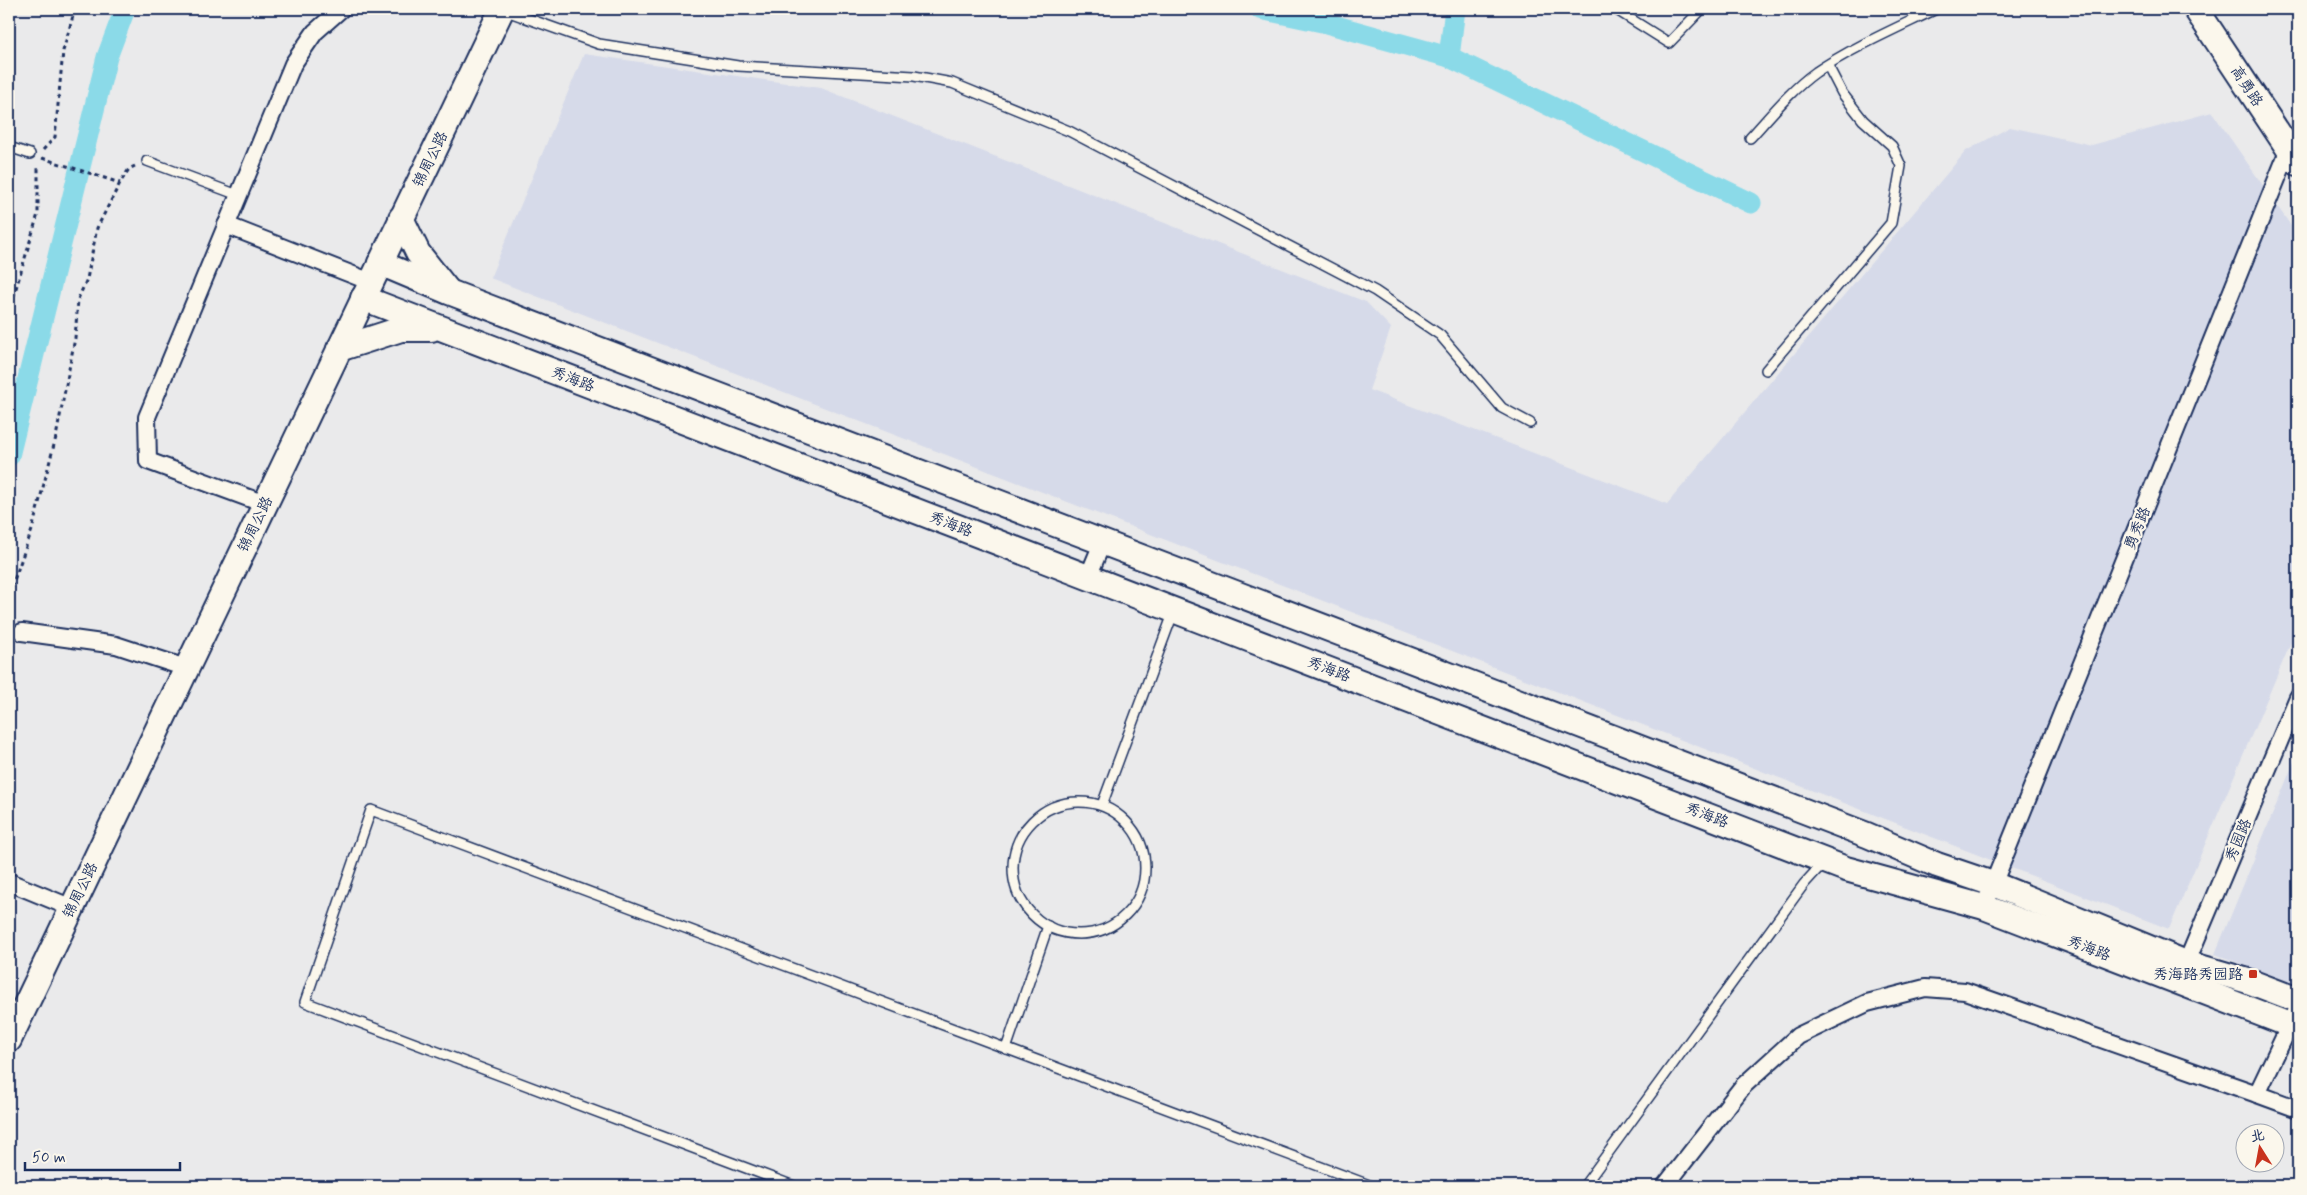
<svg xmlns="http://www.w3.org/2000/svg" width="2307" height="1195" font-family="Mynerve,'LXGW WenKai TC',sans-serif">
	<rect width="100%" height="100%" fill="#eaeaeb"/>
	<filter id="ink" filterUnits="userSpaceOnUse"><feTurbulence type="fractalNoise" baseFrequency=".02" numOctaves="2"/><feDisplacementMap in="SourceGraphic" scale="10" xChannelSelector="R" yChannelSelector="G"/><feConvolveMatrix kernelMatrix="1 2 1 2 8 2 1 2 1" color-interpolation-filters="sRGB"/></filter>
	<g filter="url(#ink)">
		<g fill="#d6dae9">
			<polygon points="584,54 821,88 1366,302 1391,328 1369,390 1667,504 1966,151 2010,127 2092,145 2212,112 2298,236 2298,626 2169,929 490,278"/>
			<polygon points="2298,752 2298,985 2215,954"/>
		</g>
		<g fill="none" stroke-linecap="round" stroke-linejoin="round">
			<g stroke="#8bdae8" stroke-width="21">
				<polyline points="1260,9 1322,22 1449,57 1751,203"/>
				<polyline points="1449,57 1455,9"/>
				<polyline points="9,456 107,57 125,9"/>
			</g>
			<defs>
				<g id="lane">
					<polyline points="501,9 599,44 738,66 914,76 952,83 1069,131 1375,291 1440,335 1502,408 1530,423"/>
					<polyline points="1615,9 1669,43 1702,9"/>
					<path d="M1750 138C1771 115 1791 90 1816 72 1851 48 1897 28 1936 9"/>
					<polyline points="9,147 30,154"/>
					<polyline points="147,161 238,195"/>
					<polyline points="1766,370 1891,223 1901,166 1892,146 1863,120 1842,93 1828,66"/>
					<circle cx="1079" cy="868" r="66"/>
					<polyline points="1102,805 1174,611"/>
					<polyline points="1006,1049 1048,926"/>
					<polyline points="794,1186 305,1002 371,810 1372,1186"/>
					<polyline points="1584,1186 1804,884 1825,861"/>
				</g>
				<g id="street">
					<polyline points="226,225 371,282"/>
					<polyline points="265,504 148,461 147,417 293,64 315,32 341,9"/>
					<polyline points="1088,577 1103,541"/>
					<polyline points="22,632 116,645 186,668"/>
					<polyline points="9,882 72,908"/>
					<polyline points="1984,907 2289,149"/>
					<polyline points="2183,971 2298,697"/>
					<polyline points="2298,1008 2257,1094 2298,1109"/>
					<polyline points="1665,1186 1743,1086 1798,1036 1867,1003 1925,988 1965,991 2257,1094"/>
				</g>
				<g id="secondary">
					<polyline points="2196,9 2298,163"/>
					<polyline points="401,218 418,253 448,291"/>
					<polyline points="380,263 449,292 1867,835 1937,865 1993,884 2186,963 2248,981 2298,1000"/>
					<polyline points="363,298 1846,869 1984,907 2298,1028"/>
					<polyline points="339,349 401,329 431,329"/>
					<polyline points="9,1040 502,9"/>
				</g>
			</defs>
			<use href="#lane" stroke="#1b2f5e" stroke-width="12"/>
			<use href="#street" stroke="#1b2f5e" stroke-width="20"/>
			<use href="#secondary" stroke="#1b2f5e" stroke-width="28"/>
			<g stroke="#1b2f5e" stroke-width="3" stroke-dasharray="4 4" stroke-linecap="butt">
				<polyline points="43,150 55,137 63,51 75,9"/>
				<polyline points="42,158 120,183"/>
				<polyline points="9,312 38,214 38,165"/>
				<polyline points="9,594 32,530 56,437 75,338 78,299 87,279 97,228 120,183 129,169 135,166"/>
			</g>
			<use href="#lane" stroke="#fbf7ec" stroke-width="9"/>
			<use href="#street" stroke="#fbf7ec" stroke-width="16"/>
			<use href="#secondary" stroke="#fbf7ec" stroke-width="24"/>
		</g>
	</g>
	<rect fill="#c8321e" stroke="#fbf7ec" stroke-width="2" x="2248" y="969" width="10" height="10" rx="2.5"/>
	<g text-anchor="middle" stroke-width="4.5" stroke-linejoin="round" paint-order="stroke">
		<g font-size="15" fill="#1b2f5e" stroke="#fbf7ec">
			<text transform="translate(2247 86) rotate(57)" y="5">高勇路</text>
			<text transform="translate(430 159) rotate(-64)" y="5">锦周公路</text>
			<text transform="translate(573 379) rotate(21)" y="5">秀海路</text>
			<text transform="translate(255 524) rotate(-64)" y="5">锦周公路</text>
			<text transform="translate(951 524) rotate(21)" y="5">秀海路</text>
			<text transform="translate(2137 528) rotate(-68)" y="5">勇秀路</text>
			<text transform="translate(1329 669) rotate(21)" y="5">秀海路</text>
			<text transform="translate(1707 815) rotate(21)" y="5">秀海路</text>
			<text transform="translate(2238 840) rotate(-67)" y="5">秀园路</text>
			<text transform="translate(80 890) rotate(-64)" y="5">锦周公路</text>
			<text transform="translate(2089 948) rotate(21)" y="5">秀海路</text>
		</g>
		<g font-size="15" fill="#1b2f5e" stroke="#fbf7ec" text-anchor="end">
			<text x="2243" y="979">秀海路秀园路</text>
		</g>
	</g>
	<rect width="2307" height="1195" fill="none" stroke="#fbf7ec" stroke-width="30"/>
	<rect x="15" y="15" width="2277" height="1165" fill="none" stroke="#1b2f5e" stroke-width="2" filter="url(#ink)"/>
	<g transform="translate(2260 1148) rotate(349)"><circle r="24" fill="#fbf7ec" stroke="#a1a7b3"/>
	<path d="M0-4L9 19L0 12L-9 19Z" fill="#c8321e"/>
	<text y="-8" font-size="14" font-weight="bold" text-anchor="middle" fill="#1b2f5e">北</text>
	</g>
	<path d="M25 1162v8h155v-8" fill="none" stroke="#1b2f5e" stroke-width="2.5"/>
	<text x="32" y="1162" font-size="15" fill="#1b2f5e" stroke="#fbf7ec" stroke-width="4" paint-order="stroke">50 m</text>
</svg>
